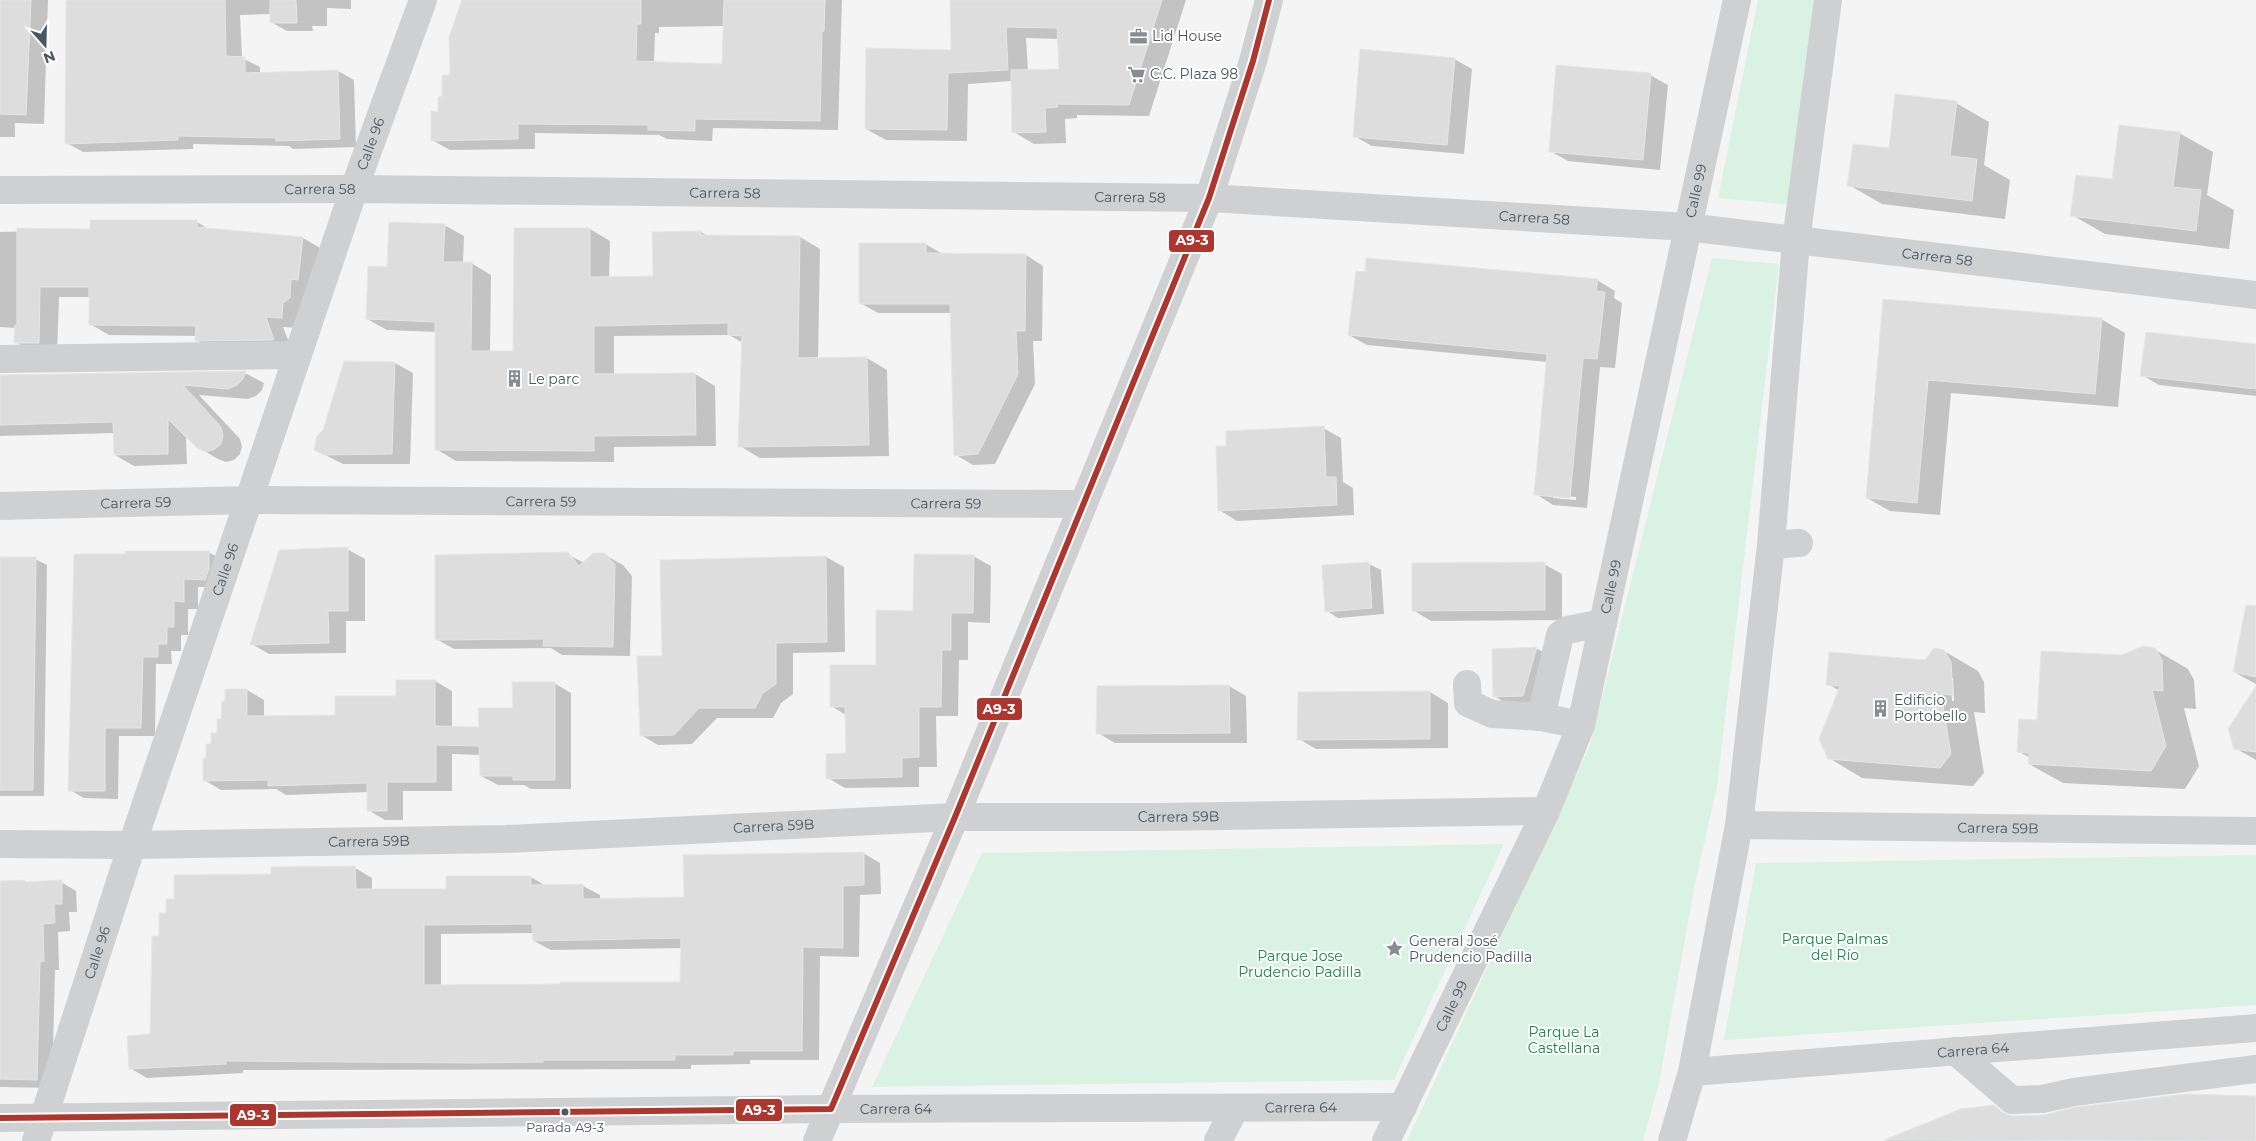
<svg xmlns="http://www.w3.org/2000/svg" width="2256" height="1141" font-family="Montserrat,sans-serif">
	<rect width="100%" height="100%" fill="#f4f4f4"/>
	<g fill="#d9f2e3">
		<polygon points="1758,0 1819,0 1792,205 1718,198"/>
		<polygon points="1712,258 1779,264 1717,786 1695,884 1659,1083 1643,1141 1407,1141 1590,745"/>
		<polygon points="1504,844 1394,1080 872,1087 982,853"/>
		<polygon points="2256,855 2256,1005 1724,1040 1756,863"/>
	</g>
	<g fill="#0003" fill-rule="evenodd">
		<polygon points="0,0 48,0 44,124 15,123 15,137 0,137"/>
		<polygon points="67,0 351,0 351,9 327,8 327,26 312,26 313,31 287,31 271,22 271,14 240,15 242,58 260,67 260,73 338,71 354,80 356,147 293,149 289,146 193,144 193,149 83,152 67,143"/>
		<path d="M463 0H842L838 130 713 128 712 141 667 139 659 135 535 133V149L450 150 432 140 443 97 452 77ZM724 26V66L654 63 655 33H659V27Z"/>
		<path d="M951 0H1186L1149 116 1077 115V118L1065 119 1066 143 1034 144 1014 132 1012 81 968 84 967 141 886 140 866 129 952 51ZM1026 38 1059 39 1060 70 1028 71Z"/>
		<polygon points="1454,59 1472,69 1464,154 1372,146 1354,136"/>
		<polygon points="1650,75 1668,85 1660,170 1568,161 1550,151"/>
		<polygon points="1956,103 1989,122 1984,165 2010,180 2005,219 1882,204 1849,185 1890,150"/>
		<polygon points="2179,133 2213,152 2207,195 2234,210 2229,249 2105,234 2072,215 2113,181"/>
		<polygon points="197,222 210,230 303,238 322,249 300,328 283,327 292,350 215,351 196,340 197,336 109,335 90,324 91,297 59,297 57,353 34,353 16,342 16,328 0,327 0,232 91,230"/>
		<polygon points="444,225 464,236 463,263 471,263 491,275 490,353 514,352 590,229 610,241 609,278 654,278 701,232 709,237 800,237 820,249 818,359 867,358 887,370 889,456 760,458 740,446 743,343 729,335 614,336 614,375 695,374 715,386 716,446 614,447 614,462 456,461 436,449 436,332 387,330 367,319 388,268"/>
		<polygon points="925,244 943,254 1026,255 1043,266 1042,341 1033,341 1035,384 995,464 973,465 956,455 951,313 878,313 860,303"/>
		<path d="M1597 280 1615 291 1614 298 1622 303 1615 368 1600 367 1587 508 1553 505 1536 494 1548 362 1367 345 1349 335ZM1553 495 1576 497V500L1553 498Z"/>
		<polygon points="1884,301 2101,319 2125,333 2118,407 1951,393 1940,515 1890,511 1867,498"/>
		<polygon points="2256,345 2256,396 2159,385 2142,375"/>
		<polygon points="345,362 395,363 413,373 410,464 343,464 315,450 324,431"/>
		<polygon points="245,373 264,383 262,390 256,396 248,399 199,395 240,439 242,447 240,454 234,460 226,462 218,459 199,448 186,436 187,464 134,466 115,455 115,433 0,436 0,376"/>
		<polygon points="1323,428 1341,438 1343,482 1353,488 1354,515 1237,521 1219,510"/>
		<polygon points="347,549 365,559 365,621 346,621 346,653 269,654 252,644"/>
		<polygon points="208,552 223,560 219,587 198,587 198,609 188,609 188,635 181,635 181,651 171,651 172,664 156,664 155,736 119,736 118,799 84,798 70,790 126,556"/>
		<polygon points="567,554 584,563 605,555 623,565 632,576 630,656 562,655 551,648 454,649 436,639"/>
		<polygon points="973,556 991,566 990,623 968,622 968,660 959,660 958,716 936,716 937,767 919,767 919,787 845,788 828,778 847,755 846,715 831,706 878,666 914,612"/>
		<polygon points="826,557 844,567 845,652 793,653 793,694 781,703 773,718 717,718 692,744 658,745 641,735 663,657 662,562"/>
		<polygon points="0,558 35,559 47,565 44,796 0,796"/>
		<polygon points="1369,564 1381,570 1384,614 1338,618 1327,611"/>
		<polygon points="1544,564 1562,574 1562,620 1431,621 1413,610"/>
		<polygon points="2256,644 2256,684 2234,672"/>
		<polygon points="1536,648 1548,655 1535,702 1506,703 1494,696"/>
		<polygon points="2154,649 2188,669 2194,680 2196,709 2184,708 2199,766 2185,789 2063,783 2029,764 2030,758 2018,751 2038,721 2122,657"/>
		<path d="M1944 651 1978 671 1984 682 1985 713 1974 712 1984 773 1973 786 1862 778 1829 758 1840 691 1828 684 1925 661ZM1951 678H1953L1954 701H1952Z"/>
		<polygon points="435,681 452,691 452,728 480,728 554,683 571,693 571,789 531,789 524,785 498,785 481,776 481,755 452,754 452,791 403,791 403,820 385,820 368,810 368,792 286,795 276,789 221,790 204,780 207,759 218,734 226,702 247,690 264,700 264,717 337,716 397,697 397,682"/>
		<polygon points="1229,686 1246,696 1247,743 1115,743 1098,733"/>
		<polygon points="2256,688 2256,760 2235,748"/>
		<polygon points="1430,692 1448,703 1448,748 1316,749 1299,739"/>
		<path d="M863 853 880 863 881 894 860 895 859 957 820 956 819 1060H750V1064L691 1065V1069L243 1070V1073L147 1078 130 1068 151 1035 160 937 167 914 176 900 272 875 355 868 372 878V890H448L531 877 546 886H583L600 895V900L685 898ZM534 933V941L551 950 682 948 681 984 441 986V934Z"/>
		<polygon points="61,882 76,891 77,912 69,912 70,931 58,932 59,970 55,970 52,1088 0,1087 0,883"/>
		<polygon points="2256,1097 2256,1141 1885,1141 1961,1110 1994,1107 2012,1117 2043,1116"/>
	</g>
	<g fill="#ddddde" stroke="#e5e6e7" fill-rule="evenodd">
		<polygon points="0,0 31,0 26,115 0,114"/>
		<polygon points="66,0 225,0 226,56 245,57 245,73 338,70 340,139 276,141 276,138 178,136 178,140 65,144"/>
		<polygon points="270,0 296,0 297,23 270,23"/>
		<polygon points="462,0 641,0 641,24 637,24 636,61 722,64 724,0 825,0 824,31 822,31 820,121 695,119 695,131 648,130 648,125 518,124 518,139 431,141 431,111 438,112 438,97 442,96 442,75 450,75 449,37"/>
		<polygon points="950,0 1162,0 1129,105 1057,104 1058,107 1045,108 1046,132 1012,133 1011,70 1059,69 1057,28 1006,27 1008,70 948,73 947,130 865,129 866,48 951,50"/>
		<polygon points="1360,49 1455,58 1447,145 1353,137"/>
		<polygon points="1556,65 1651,73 1643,160 1549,152"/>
		<polygon points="1895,94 1957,101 1950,156 1977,159 1972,201 1847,186 1853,144 1889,148"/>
		<polygon points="2119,125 2180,132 2173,187 2201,190 2196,231 2070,216 2076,175 2112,179"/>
		<polygon points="90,220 197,220 197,227 303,237 298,280 291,279 290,298 283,303 282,318 266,317 274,340 195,341 196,326 89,325 89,287 40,287 39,343 14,343 15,325 17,325 17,228 90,229"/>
		<polygon points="389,222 445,224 443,262 472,262 471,351 513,351 514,228 590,228 590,277 653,276 652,232 701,231 701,235 800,236 798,358 867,357 869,445 738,447 742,336 728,335 728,323 594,326 594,374 695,373 696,435 594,436 594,451 435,450 435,322 366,319 368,266 387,267"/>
		<polygon points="859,243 926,243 926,253 1026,254 1025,331 1016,331 1018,374 978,454 954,456 950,304 859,304"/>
		<polygon points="1366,258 1598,279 1596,291 1605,292 1599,345 1597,359 1583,358 1570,498 1534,495 1547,354 1348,335 1356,271 1365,272"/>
		<polygon points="1883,299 2102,318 2095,394 1928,380 1917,503 1866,498"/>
		<polygon points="2146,332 2256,344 2256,389 2140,376"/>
		<polygon points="344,361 395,362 392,454 324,455 314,450 317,436 323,430"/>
		<polygon points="246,371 243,379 237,385 228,389 183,385 221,427 223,435 221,444 215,449 206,452 198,449 168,419 168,454 114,455 113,422 0,425 0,375"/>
		<polygon points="1324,426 1326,477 1336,477 1337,505 1218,511 1216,446 1226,446 1226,431"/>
		<polygon points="348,547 348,611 328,611 329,643 250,645 279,550"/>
		<polygon points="125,551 209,551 209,569 205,580 184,579 184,602 174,601 174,627 167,627 167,644 158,644 158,657 143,657 141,728 105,728 105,791 68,791 74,554 125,554"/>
		<polygon points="568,552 579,566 593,553 605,553 615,565 613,647 543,646 544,639 435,640 435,555"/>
		<polygon points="914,554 974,555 973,613 951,613 951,650 942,650 941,707 919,707 919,757 902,758 902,777 826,779 826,754 846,753 845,707 830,707 830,665 876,665 876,610 913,611"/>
		<polygon points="826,556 827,642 776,643 776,684 763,693 755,708 699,708 674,735 640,736 637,656 662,656 660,560"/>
		<polygon points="0,557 36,557 33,790 0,790"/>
		<polygon points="1369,562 1372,608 1325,612 1322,565"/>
		<polygon points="1545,562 1545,610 1412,611 1412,563"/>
		<polygon points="2246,605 2256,606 2256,677 2233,672"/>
		<polygon points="2144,646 2155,648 2162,660 2163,691 2152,690 2166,746 2151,771 2028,764 2029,753 2017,752 2019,719 2037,720 2041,651 2121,655"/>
		<polygon points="1537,647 1523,696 1493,697 1492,649"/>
		<polygon points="1934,648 1944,650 1951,662 1953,695 1941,694 1951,754 1940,768 1828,759 1819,739 1840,686 1826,685 1829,652 1925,660"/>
		<polygon points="396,680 435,680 435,726 479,727 478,708 513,708 512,682 555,682 555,780 513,780 513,776 480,776 479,746 436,745 436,782 387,782 387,811 367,811 367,783 268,786 268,780 203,781 203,758 206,758 206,744 211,744 211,733 217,733 217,719 221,719 222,701 225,701 225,689 247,689 247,716 335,715 335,696 396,696"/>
		<polygon points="1229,685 1230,733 1096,734 1097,686"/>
		<polygon points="2256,686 2256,752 2234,749 2228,729"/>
		<polygon points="1430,691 1430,739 1297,740 1298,692"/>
		<path d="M864 852V885L843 886V948L803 947 802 1051H733V1055H675V1060H543V1062L475 1063 226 1061V1064L129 1069 127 1036 150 1034 152 936H159V913H166V899H174V875L271 874V867L355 866 356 889H446V876H531V885L583 884V899L684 897 683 855ZM532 924 533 941 681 938 680 982H560V984L424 985V925Z"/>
		<polygon points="25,880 25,882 62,880 62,904 54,904 55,923 43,924 44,961 40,962 37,1080 0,1079 0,881"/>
		<polygon points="2186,1094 2256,1096 2256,1141 1884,1140 1961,1109 1994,1105 2002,1112 2012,1116 2043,1115 2077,1107"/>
	</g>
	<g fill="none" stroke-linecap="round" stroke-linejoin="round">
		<g stroke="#ced0d2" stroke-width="28">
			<path id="s1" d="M0 190 354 189 1209 198 1687 227 2256 295"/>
			<polyline points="0,359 298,355"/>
			<path id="s2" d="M0 506 250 500 1082 504"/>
			<polyline points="1771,545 1799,543"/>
			<polyline points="1467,684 1468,703 1492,714 1541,717 1581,725"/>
			<polyline points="1541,717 1560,635 1567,630 1603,623"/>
			<path id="s3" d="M1739 825 2256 831"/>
			<path id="s4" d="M0 844 132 845 506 839 955 817H1158L1546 811"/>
			<polyline points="1955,1051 2012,1100 2042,1099 2074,1092 2256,1069"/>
			<path id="s5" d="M1692 1072 2256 1028"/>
			<path id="s6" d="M0 1118 831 1109 1403 1107"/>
			<path id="s7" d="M36 1141 132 845 354 189 423 0"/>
			<polyline points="817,1141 955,817 1209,198 1253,61 1269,0"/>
			<polyline points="1218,1141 1235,1108"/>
			<path id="s8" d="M1386 1141 1546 811 1581 725 1737 0"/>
			<polyline points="1672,1141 1692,1072 1739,825 1771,545 1796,241 1828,0"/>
		</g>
		<defs>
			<polyline id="bus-1" points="0,1118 831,1109 955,817 1209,198 1253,61 1269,0"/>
		</defs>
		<use href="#bus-1" stroke="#fff" stroke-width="10"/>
		<use href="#bus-1" stroke="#ad372e" stroke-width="6"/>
	</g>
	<defs>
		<symbol id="office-bare" viewBox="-9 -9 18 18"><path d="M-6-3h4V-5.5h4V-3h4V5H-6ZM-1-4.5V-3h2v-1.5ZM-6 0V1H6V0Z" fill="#868d94" stroke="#fff" stroke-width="2.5" paint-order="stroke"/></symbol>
		<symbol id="supermarket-bare" viewBox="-9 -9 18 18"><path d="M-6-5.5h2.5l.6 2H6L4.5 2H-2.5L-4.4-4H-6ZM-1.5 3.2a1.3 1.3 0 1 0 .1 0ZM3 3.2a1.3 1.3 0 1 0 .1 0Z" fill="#868d94" stroke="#fff" stroke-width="2.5" paint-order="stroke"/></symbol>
		<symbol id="building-bare" viewBox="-9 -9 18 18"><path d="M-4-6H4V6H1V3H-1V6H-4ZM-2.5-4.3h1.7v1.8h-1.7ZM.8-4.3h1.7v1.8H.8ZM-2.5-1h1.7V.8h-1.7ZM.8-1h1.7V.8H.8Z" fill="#868d94" stroke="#fff" stroke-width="2.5" paint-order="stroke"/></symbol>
		<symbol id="sight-bare" viewBox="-9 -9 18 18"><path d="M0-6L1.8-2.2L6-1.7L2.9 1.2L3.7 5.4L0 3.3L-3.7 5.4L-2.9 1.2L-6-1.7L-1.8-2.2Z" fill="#868d94" stroke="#fff" stroke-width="2.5" paint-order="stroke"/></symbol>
	</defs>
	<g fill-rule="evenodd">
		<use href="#office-bare" x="1126" y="24" width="25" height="25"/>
		<use href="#supermarket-bare" x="1124" y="62" width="25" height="25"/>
		<use href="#building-bare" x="502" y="366" width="25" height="25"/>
		<use href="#building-bare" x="1868" y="696" width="25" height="25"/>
		<use href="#sight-bare" x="1382" y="936" width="25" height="25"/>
	</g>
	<circle fill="#4a5661" stroke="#fff" stroke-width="2" cx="565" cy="1112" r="4.5"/>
	<g text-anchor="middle" stroke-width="4" stroke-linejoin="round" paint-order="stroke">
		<g font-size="13" fill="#4a5661" stroke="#fff">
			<text x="565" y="1132">Parada A9-3</text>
		</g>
		<g font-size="14" fill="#4a5661" stroke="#fff" text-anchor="start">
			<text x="1152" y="41">Lid House</text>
			<text x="1150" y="79">C.C. Plaza 98</text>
			<text x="528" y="384">Le parc</text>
			<text x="1894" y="705">Edificio<tspan x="1894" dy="16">Portobello</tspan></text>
			<text x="1409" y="946">General José<tspan x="1409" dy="16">Prudencio Padilla</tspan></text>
		</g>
		<g font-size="14" fill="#4a5661" stroke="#fff">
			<text dy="5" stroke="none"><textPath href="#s7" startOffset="1052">Calle 96</textPath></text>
			<text dy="5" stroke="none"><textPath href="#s1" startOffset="320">Carrera 58</textPath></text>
			<text dy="5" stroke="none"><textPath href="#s8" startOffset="1006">Calle 99</textPath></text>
			<text dy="5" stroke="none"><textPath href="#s1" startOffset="725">Carrera 58</textPath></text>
			<text dy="5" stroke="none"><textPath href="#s1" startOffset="1130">Carrera 58</textPath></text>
			<text dy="5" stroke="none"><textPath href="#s1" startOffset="1535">Carrera 58</textPath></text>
			<text dy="5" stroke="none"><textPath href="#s1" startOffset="1940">Carrera 58</textPath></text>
			<text dy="5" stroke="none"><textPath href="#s2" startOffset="541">Carrera 59</textPath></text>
			<text dy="5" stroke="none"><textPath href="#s2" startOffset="136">Carrera 59</textPath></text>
			<text dy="5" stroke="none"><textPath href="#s2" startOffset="946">Carrera 59</textPath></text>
			<text dy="5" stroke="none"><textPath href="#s7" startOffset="602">Calle 96</textPath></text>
			<text dy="5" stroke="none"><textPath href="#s8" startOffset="601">Calle 99</textPath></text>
			<text dy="5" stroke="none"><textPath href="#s4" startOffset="1179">Carrera 59B</textPath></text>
			<text dy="5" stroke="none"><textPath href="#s4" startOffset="774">Carrera 59B</textPath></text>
			<text dy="5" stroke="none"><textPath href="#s3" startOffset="259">Carrera 59B</textPath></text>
			<text dy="5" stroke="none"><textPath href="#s4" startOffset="369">Carrera 59B</textPath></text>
			<text dy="5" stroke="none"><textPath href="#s7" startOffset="198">Calle 96</textPath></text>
			<text dy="5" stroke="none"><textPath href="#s8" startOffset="150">Calle 99</textPath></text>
			<text dy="5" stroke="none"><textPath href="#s5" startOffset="282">Carrera 64</textPath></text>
			<text dy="5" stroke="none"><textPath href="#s6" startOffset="1301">Carrera 64</textPath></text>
			<text dy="5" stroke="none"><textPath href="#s6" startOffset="896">Carrera 64</textPath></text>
		</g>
		<g font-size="14" fill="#17864f" stroke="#fff">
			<text x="1835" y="944">Parque Palmas<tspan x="1835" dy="16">del Río</tspan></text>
			<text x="1300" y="961">Parque Jose<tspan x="1300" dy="16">Prudencio Padilla</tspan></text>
			<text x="1564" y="1037">Parque La<tspan x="1564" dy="16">Castellana</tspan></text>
		</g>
	</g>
	<g stroke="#fff" stroke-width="2">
		<rect x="1168" y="229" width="47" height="24" rx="5" fill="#ad372e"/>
		<rect x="976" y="697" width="47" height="24" rx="5" fill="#ad372e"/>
		<rect x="735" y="1098" width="48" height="24" rx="5" fill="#ad372e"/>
		<rect x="229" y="1103" width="48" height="24" rx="5" fill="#ad372e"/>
	</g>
	<g font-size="14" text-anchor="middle" font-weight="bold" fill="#fff">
		<text x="1192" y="245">A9-3</text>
		<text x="999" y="714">A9-3</text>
		<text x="759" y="1115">A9-3</text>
		<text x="253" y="1120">A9-3</text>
	</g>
	<g transform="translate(45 45) rotate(160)" stroke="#ffffff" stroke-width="4" paint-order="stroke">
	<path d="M0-4L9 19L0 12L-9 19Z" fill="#4a5661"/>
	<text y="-8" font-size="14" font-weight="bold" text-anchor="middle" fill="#4a5661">N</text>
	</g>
</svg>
